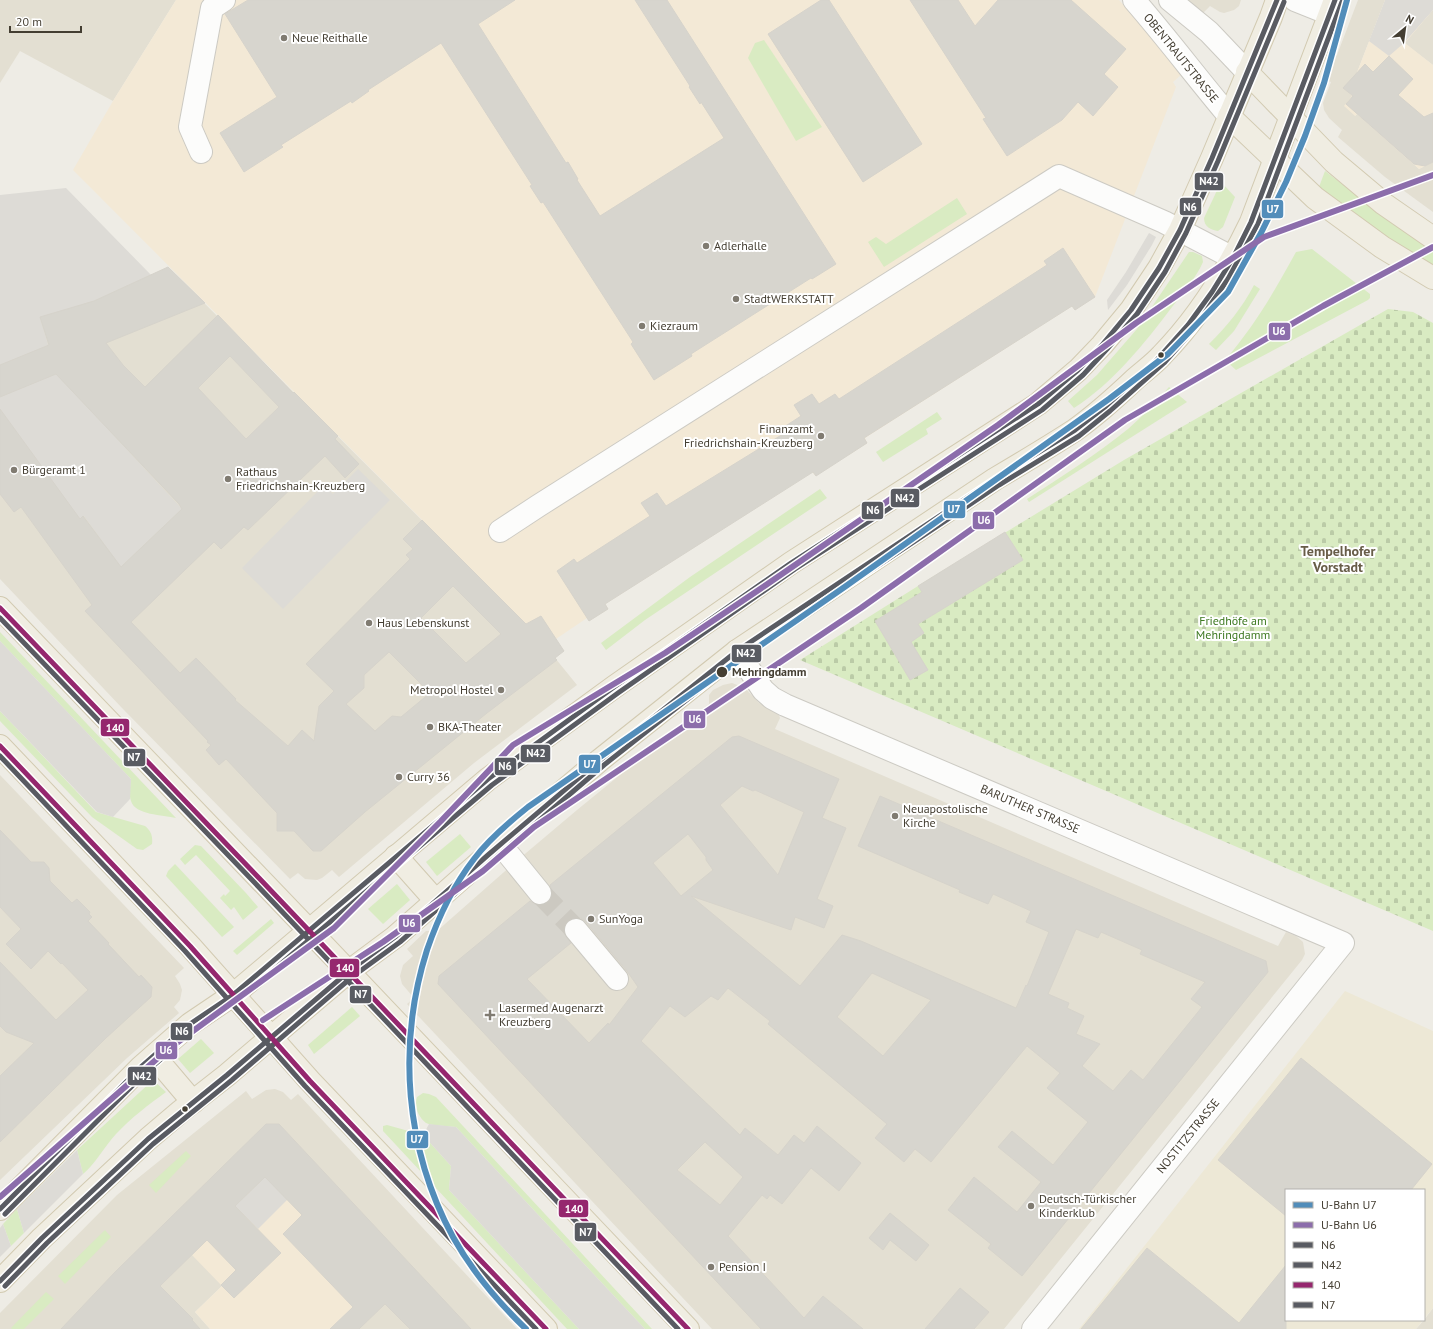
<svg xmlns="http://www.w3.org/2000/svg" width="1433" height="1329" font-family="'PT Sans',sans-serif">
	<defs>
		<pattern id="cemetery-stones" width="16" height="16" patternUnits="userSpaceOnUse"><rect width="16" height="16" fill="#d9ebc2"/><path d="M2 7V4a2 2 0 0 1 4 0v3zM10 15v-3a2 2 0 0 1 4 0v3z" fill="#bbcba7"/></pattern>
	</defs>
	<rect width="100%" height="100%" fill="#eeece5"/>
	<g fill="#e3dfd2">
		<polygon points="0,0 176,0 113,101 20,51 0,83"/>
		<polygon points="1187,0 1241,0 1239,6 1234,10 1224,13 1220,12 1210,6 1203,13"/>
		<polygon points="1358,0 1385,0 1356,75 1353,96 1355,116 1357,114 1419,169 1433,162 1433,212 1385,177 1338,137 1342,130 1329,118 1324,110 1323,103 1331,82 1321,78 1327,63 1337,55"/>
		<polygon points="1433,10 1433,65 1404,43"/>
		<polygon points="168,267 534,632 577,685 474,763 339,877 332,870 322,878 317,880 305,879 298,873 290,879 122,708 0,579 0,298 94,301"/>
		<polygon points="732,683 745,688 759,703 778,713 780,718 775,729 1278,946 1286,932 1296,936 1303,942 1305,954 1302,960 1004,1329 712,1329 407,1004 414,998 402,984 400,976 403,965 413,956 407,949 426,931 437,931 513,864 577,810 675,730 709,704 709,695 713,690 723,685"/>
		<polygon points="0,775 184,968 175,976 180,984 182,990 180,1000 174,1007 179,1013 127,1058 0,1180"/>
		<polygon points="275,1089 283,1092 291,1100 298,1094 517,1329 330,1329 376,1284 235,1206 239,1210 221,1284 222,1286 195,1312 210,1329 0,1329 0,1313 117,1195 246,1091 252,1099 266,1090"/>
		<polygon points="1433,1308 1433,1329 1416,1329 1424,1320"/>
	</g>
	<g fill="#f3e9d6">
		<polygon points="176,0 1119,0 1153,39 1181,75 1173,82 1176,87 1095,297 1075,310 1072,306 865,438 867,443 849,455 847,452 833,462 834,464 816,476 812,472 605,604 608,609 589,621 587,618 547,645 73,170 113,101"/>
		<polygon points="1385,0 1433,0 1433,10 1405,43 1433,65 1433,162 1419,169 1357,114 1355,116 1344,106 1352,96 1343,88 1356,75"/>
		<polygon points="275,1167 376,1284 330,1329 210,1329 195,1312 222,1286 192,1255 238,1210 235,1206"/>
	</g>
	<polygon fill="#ede8d6" points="1345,991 1433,1031 1433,1308 1424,1319 1424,1190 1286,1190 1286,1320 1423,1320 1416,1329 1079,1329"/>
	<g fill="#d9ebc2">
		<polygon points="764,40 822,127 796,141 748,58 755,43"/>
		<polygon points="1325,171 1404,231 1433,250 1433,266 1389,238 1319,187"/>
		<path d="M1221 182 1235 197 1223 227 1218 231C1211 230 1204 227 1204 218Z"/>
		<polygon points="957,198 967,214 884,267 868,242 876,237 886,244"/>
		<path d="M1312 249 1370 294V298L1368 300 1236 370 1225 360C1255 325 1274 292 1296 252Z"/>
		<path d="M1189 252H1193L1202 256 1203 262C1196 278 1183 293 1172 307 1144 344 1113 383 1074 408L1068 401 1097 375 1137 329Z"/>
		<path d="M1254 285 1260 289 1234 331 1216 350 1209 344C1227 326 1242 308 1254 285Z"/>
		<path d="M1169 387 1187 402 1029 502 1027 499C1061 477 1096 455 1128 429 1143 416 1156 402 1169 387Z"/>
		<polygon points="937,412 942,419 926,429 928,434 883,462 876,452"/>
		<polygon points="820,489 827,498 645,620 606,650 601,643 690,577"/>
		<path d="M0 632 176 818C163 815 135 815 131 801 129 795 130 786 131 779L0 641Z"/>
		<path d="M0 711 96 812 145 826C151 831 153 836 152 844L143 850 137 849 92 817 0 721Z"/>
		<polygon points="460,834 471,847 437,876 426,862"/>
		<polygon points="195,845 201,846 246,893 258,907 243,920 234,907 231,910 220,898 224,894 225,896 230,891 196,855 185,865 180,859"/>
		<polygon points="175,864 234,927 222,937 166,876 168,871"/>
		<polygon points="397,884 410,900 383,924 368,909"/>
		<polygon points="271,919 274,923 237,955 233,951"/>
		<polygon points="352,1007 360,1016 314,1054 308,1045"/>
		<polygon points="201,1039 214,1053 190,1073 178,1059"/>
		<path d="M153 1080 166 1092C148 1105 131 1118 116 1134 104 1147 96 1163 83 1174L77 1150Z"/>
		<path d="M423 1093 429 1094 436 1097 652 1329H645L456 1127C449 1126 432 1126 426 1123 418 1117 414 1106 417 1097Z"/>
		<polygon points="387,1125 423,1135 451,1166 449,1190 579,1329 567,1329 383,1131 383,1126"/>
		<polygon points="186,1151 191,1156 156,1193 149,1185"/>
		<polygon points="17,1209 24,1233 11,1246 3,1224"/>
		<polygon points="105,1230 111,1237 65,1284 58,1276"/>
		<polygon points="46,1292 54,1299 24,1329 12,1329 11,1328"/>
	</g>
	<polygon fill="url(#cemetery-stones)" points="1388,309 1413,312 1433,323 1433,931 800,660 918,586 1124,460"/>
	<g fill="#dddbd6">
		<polygon points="1385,0 1433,0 1433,10 1404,43 1389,56 1369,41"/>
		<polygon points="66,188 151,275 94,301 40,318 57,374 182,509 110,577 117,562 84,516 68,527 0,409 0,195"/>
		<polygon points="1149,233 1156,237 1152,245 1127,285 1108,310 1107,300 1126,272"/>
		<polygon points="358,469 390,500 283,609 242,568 324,485 333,494"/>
		<polygon points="0,641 131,779 130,799 113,817 97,812 0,711"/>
		<polygon points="429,1124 456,1127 645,1329 579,1329 449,1190 451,1166 423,1135"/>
		<polygon points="77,1150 83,1174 24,1233 17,1209"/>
		<polygon points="275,1167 297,1190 258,1229 235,1206"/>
		<polygon points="3,1224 11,1246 0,1257 0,1228"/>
	</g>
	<g fill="#d7d5ce" stroke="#d6d3cb" fill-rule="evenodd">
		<polygon points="248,0 515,0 478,24 566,163 568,162 578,179 577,180 600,216 724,138 701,102 700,104 689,87 690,86 635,0 667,0 836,264 812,279 811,278 691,354 692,356 654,380 631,344 633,342 543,202 541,203 530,186 532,185 441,43 368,90 369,91 352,103 351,101 281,145 283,147 244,172 220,133 277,97 225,14"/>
		<polygon points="821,0 829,0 922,144 863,182 768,34"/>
		<polygon points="910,0 958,0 975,26 998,0 1071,0 1126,49 1104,74 1118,87 1093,116 1078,102 1062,120 1007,156 983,119 986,118"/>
		<polygon points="1389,56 1413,79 1398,95 1424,117 1433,113 1433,162 1425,166 1414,164 1346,104 1353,96 1343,88 1365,64 1373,72"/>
		<polygon points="1063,248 1095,297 1075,310 1072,306 864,438 867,443 816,476 813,472 605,604 608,609 589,621 557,571 574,559 577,563 650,516 641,503 657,493 666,506 788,431 784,427 801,416 794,405 812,394 819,404 835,394 839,399 1047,265 1044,261"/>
		<path d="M168 267 205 303 106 343 123 365 145 387 218 315 293 393 294 392 338 436 335 439 359 464 345 478 325 456 248 530 244 527 221 549 214 542 131 622 180 673 196 658 236 699 235 700 288 746 302 730 314 741 319 706 334 691 306 664 410 559 406 555 413 549 403 539 422 520 526 624 541 616 564 651 555 658 557 660 487 713 365 812 321 851H313L294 831H277V813L226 759 219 765 206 750 211 745 207 742 208 741 85 611 92 605 21 507 14 512 0 494V409L80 519 83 516 121 567 182 509 179 504 56 374 0 397V365L49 345 40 317 94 301ZM230 356 279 407 246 439 198 388ZM453 586 501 634 466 663 421 618ZM389 652 430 693 401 717 392 716 375 731 346 704 364 688V675Z"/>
		<polygon points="1005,532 1023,560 918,624 924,633 911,642 928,670 910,680 875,621 922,592 918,586"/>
		<path d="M739 736 839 779 822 818 846 828 817 899 833 906 824 928 795 917 791 930 691 896 800 986 842 935 861 941 1016 1008 1026 985 1027 986 1049 932 1026 922 1031 911 993 894 988 904 959 892 960 890 858 846 880 796 1266 961 1268 972 1022 1276 988 1248 991 1244 948 1210 974 1177 1017 1212 1041 1182 998 1147 1012 1131 1053 1165 1088 1122 1047 1088 1060 1073 1027 1046 931 1162 915 1149 904 1162 875 1138 887 1124 768 1024 770 1021 728 988 718 1000 711 996 685 1017 670 1006 641 1041 740 1135 745 1128 778 1155 794 1135 804 1143 817 1126 861 1163 839 1191 811 1168 782 1204 770 1195 767 1199 762 1195 728 1236 804 1318 823 1296 863 1329H761L438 984 439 976 530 901 535 904 542 905 548 902 552 897V891L550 885 732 737ZM742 786 753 791 755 790 804 812 778 875 720 805ZM688 834 706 857V860L713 870 681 896 653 863ZM574 918H581L586 922 627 971 638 987 609 1025 608 1023 589 1043 527 979 571 943 564 933V926L568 921ZM1076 929 1098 938 1101 932 1142 950 1140 954 1205 982 1191 999 1202 1007 1143 1080 1131 1070 1113 1091 1082 1066 1100 1044 1076 1034 1084 1016 1067 1008 1069 1003 1048 994ZM872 973 931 1000 883 1056 837 1017ZM705 1142 743 1177 720 1205 677 1170Z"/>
		<polygon points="0,830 31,862 44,862 49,868 50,881 72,903 77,899 90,912 89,914 92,917 88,921 109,943 108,944 139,977 141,975 152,987 151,997 106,1038 0,1142 0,1076 34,1043 6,1032 0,1026 0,962 56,1020 88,990 62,963 61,964 48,951 31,969 6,944 21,929 0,907"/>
		<polygon points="1301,1058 1432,1164 1411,1190 1286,1190 1286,1216 1218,1160"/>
		<polygon points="266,1124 279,1124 471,1329 410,1329 385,1304 359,1329 330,1329 353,1307 283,1234 302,1215 265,1177 235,1206 281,1253 234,1298 221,1285 236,1270 207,1240 160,1286 193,1319 192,1320 200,1329 61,1329 115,1272"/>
		<polygon points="890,1213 929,1245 916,1261 890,1240 883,1250 869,1238"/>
		<polygon points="1147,1248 1239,1323 1286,1265 1286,1329 1081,1329"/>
		<polygon points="960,1288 989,1312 974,1329 925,1329"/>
	</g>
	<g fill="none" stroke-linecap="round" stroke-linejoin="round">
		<polyline stroke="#ccc9c1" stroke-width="22" stroke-dasharray="22 11" stroke-linecap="butt" points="540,893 576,930"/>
		<defs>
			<g id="minor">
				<path d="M1134 0C1167 38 1197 78 1229 116"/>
				<polyline points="1170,0 1209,32 1247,72"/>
				<polyline points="1295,0 1330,14"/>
				<polyline points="201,152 190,127 212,8 224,0"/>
				<polyline points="500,531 538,506 1059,176 1164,222 1233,258"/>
				<polyline points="737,651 763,690 772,698 785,705 1343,943 1033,1329"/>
				<polyline points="501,845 540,893"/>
				<polyline points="576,930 617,979"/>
			</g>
			<g id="major">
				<polyline points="1247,72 1334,162 1384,204 1433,238"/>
				<polyline points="1229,116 1315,198 1382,247 1433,278"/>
				<path d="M0 608C231 847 459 1088 688 1329"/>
				<polyline points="0,746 190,946 310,1081 546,1329"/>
				<polyline points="396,856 436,901"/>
				<polyline points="154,1056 193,1102"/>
				<polyline points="0,1209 141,1067 190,1024 233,995 488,779 614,687 791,563 1038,404 1078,370 1102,345 1131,310 1159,268 1180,230 1212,158 1271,17 1277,0"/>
				<path d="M0 1281 42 1238 148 1139 181 1111 227 1075 348 972 395 937 488 855 600 760 737 651 995 479C1022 463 1049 447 1075 430 1096 415 1116 397 1135 379 1144 371 1154 364 1162 355 1199 317 1228 270 1251 222L1335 0"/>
			</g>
		</defs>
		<use href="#minor" stroke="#cccac3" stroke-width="24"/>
		<use href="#major" stroke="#d2cab1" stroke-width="24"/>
		<use href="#minor" stroke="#fcfcfb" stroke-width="22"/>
		<use href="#major" stroke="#f0ede2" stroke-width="22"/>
		<defs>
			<g id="bus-1">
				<polyline points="0,1209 141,1067 190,1024 233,995 488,779 614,687 791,563 1038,404 1078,370 1102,345 1131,310 1159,268 1180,230 1212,158 1277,0"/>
				<polyline points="0,1281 42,1238 148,1139 227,1075 348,972 395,937 488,855 600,760 737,651 995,479 1075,430 1106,406 1156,361 1188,325 1212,292 1233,258 1251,222 1335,0"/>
			</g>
			<g id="bus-2">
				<polyline points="5,1214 146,1072 194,1030 238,1000 492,785 618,693 795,569 1042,410 1083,375 1107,349 1137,314 1165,272 1186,233 1218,161 1284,2"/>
				<polyline points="5,1286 47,1243 153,1144 232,1080 352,977 400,942 493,860 604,765 741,657 999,485 1079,436 1110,411 1164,363 1194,329 1228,279 1258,224 1342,2"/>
			</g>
			<g id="bus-3">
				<polyline points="0,608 259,878 688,1329"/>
				<polyline points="0,746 190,946 310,1081 546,1329"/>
			</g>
			<g id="bus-4">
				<polyline points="0,618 254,882 678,1329"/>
				<polyline points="0,756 185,951 305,1086 536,1329"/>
			</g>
		</defs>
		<use href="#bus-1" stroke="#fff" stroke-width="8"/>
		<use href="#bus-2" stroke="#fff" stroke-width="8"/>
		<use href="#bus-3" stroke="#fff" stroke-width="8"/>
		<use href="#bus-4" stroke="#fff" stroke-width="8"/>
		<use href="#bus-1" stroke="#595b62" stroke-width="5"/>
		<use href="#bus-2" stroke="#595b62" stroke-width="5"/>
		<use href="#bus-3" stroke="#95276e" stroke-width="5"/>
		<use href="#bus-4" stroke="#595b62" stroke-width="5"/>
		<defs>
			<path id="metro-1" d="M526 1329C498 1302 472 1271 453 1237 405 1149 397 1045 427 950 438 918 453 886 474 859 489 839 508 823 528 807L846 586 1109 399 1168 354 1228 292 1261 233 1286 182 1305 136 1324 83 1347 0"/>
			<g id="metro-2">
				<polyline points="263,1020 383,942 483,871 534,827 861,608 1125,420 1323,306 1433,247"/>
				<polyline points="0,1197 167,1050 334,928 441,821 513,745 665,653 766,585 998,425 1136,323 1264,237 1433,175"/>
			</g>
		</defs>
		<use href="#metro-1" stroke="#fff" stroke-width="9"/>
		<use href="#metro-2" stroke="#fff" stroke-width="9"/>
		<use href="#metro-1" stroke="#528dba" stroke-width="6"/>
		<use href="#metro-2" stroke="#8c6dab" stroke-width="6"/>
	</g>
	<g fill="#807b71" stroke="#fff" stroke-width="1.5">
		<circle cx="284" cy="38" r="4"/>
		<circle cx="706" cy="246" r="4"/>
		<circle cx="736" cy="299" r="4"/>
		<circle cx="642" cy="326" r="4"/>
		<circle cx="821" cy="436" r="4"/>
		<circle cx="14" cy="470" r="4"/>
		<circle cx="228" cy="479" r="4"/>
		<circle cx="369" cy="623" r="4"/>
		<circle cx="501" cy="690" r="4"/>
		<circle cx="430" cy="727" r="4"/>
		<circle cx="399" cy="777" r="4"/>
		<circle cx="895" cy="816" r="4"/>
		<circle cx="591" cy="919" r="4"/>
		<path d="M488 1009h4v4h4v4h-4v4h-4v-4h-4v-4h4z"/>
		<circle cx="1031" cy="1206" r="4"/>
		<circle cx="711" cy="1267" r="4"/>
	</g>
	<g fill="#443e32" stroke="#fff" stroke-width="1.5">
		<circle cx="1161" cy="355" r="3.5"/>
		<circle cx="722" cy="672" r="6"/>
		<circle cx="185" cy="1109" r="3.5"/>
	</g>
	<g text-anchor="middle" stroke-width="4" stroke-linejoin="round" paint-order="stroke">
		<g font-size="12" fill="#443e32" stroke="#fff" text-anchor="start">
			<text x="292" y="42">Neue Reithalle</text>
			<text x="714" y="250">Adlerhalle</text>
			<text x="744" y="303">StadtWERKSTATT</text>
			<text x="650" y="330">Kiezraum</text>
			<text x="813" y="433" text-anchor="end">Finanzamt<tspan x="813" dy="14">Friedrichshain-Kreuzberg</tspan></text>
			<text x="22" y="474">Bürgeramt 1</text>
			<text x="236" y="476">Rathaus<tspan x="236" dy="14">Friedrichshain-Kreuzberg</tspan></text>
			<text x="377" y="627">Haus Lebenskunst</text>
			<text x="493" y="694" text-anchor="end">Metropol Hostel</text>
			<text x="438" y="731">BKA-Theater</text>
			<text x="407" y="781">Curry 36</text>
			<text x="903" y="813">Neuapostolische<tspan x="903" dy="14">Kirche</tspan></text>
			<text x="599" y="923">SunYoga</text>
			<text x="499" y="1012">Lasermed Augenarzt<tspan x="499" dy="14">Kreuzberg</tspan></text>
			<text x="1039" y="1203">Deutsch-Türkischer<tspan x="1039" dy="14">Kinderklub</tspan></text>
			<text x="719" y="1271">Pension I</text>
		</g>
		<g font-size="12" fill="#443e32" stroke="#fff">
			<text transform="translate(1181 58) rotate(51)" y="4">OBENTRAUTSTRASSE</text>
			<text transform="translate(1030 809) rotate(23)" y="4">BARUTHER STRASSE</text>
			<text transform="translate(1188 1136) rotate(-51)" y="4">NOSTITZSTRASSE</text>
		</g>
		<g font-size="12" fill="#3d7921" stroke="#fff">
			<text x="1233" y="625">Friedhöfe am<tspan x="1233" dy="14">Mehringdamm</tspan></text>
		</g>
		<g font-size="12" font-weight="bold" fill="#443e32" stroke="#fff" text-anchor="start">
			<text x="732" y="676">Mehringdamm</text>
		</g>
		<g font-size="14" font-weight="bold" fill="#685d48" stroke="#fff">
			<text x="1338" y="556">Tempelhofer<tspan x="1338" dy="16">Vorstadt</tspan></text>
		</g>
	</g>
	<g stroke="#fff" stroke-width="1.5">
		<rect x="1194" y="172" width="30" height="19" rx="4" fill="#595b62"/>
		<rect x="1179" y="197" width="23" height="19" rx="4" fill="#595b62"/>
		<rect x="1261" y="199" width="23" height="20" rx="4" fill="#528dba"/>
		<rect x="1268" y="322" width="23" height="19" rx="4" fill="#8c6dab"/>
		<rect x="890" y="488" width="30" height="20" rx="4" fill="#595b62"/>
		<rect x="943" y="500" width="23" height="19" rx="4" fill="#528dba"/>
		<rect x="861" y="501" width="23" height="19" rx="4" fill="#595b62"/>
		<rect x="972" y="511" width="23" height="19" rx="4" fill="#8c6dab"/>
		<rect x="731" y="644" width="31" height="19" rx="4" fill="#595b62"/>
		<rect x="683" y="710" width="23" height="19" rx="4" fill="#8c6dab"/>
		<rect x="100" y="718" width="30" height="19" rx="4" fill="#95276e"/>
		<rect x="520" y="744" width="31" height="19" rx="4" fill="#595b62"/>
		<rect x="123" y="748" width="23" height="19" rx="4" fill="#595b62"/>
		<rect x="578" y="754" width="23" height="20" rx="4" fill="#528dba"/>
		<rect x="494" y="757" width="23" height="19" rx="4" fill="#595b62"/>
		<rect x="398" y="914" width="23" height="19" rx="4" fill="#8c6dab"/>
		<rect x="329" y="958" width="31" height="20" rx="4" fill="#95276e"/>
		<rect x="349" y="985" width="23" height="19" rx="4" fill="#595b62"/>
		<rect x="170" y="1022" width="23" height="19" rx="4" fill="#595b62"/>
		<rect x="155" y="1041" width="23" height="19" rx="4" fill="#8c6dab"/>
		<rect x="127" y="1066" width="30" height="20" rx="4" fill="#595b62"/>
		<rect x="406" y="1130" width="23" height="19" rx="4" fill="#528dba"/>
		<rect x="558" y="1199" width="31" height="19" rx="4" fill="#95276e"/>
		<rect x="574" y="1222" width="23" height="20" rx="4" fill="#595b62"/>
	</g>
	<g font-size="11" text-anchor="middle" font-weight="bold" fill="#fff">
		<text x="1209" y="185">N42</text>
		<text x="1190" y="211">N6</text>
		<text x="1273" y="213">U7</text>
		<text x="1279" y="335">U6</text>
		<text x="905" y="502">N42</text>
		<text x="954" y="513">U7</text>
		<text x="873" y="514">N6</text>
		<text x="984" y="524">U6</text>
		<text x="746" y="657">N42</text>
		<text x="695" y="723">U6</text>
		<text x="115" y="732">140</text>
		<text x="536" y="757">N42</text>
		<text x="134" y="761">N7</text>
		<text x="590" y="768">U7</text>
		<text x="505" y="770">N6</text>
		<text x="409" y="927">U6</text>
		<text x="345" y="972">140</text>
		<text x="361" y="998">N7</text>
		<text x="182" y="1035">N6</text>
		<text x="166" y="1054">U6</text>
		<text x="142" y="1080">N42</text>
		<text x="417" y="1143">U7</text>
		<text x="574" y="1213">140</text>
		<text x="586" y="1236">N7</text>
	</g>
	<rect x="1285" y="1189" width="140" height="132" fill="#ffffff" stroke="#b4b2ad"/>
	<rect x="1293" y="1202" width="20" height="6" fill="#528dba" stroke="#b4b2ad"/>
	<text x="1321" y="1209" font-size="12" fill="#443e32">U-Bahn U7</text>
	<rect x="1293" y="1222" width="20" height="6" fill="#8c6dab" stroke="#b4b2ad"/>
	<text x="1321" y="1229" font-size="12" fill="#443e32">U-Bahn U6</text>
	<rect x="1293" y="1242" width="20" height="6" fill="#595b62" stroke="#b4b2ad"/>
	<text x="1321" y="1249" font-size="12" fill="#443e32">N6</text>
	<rect x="1293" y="1262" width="20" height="6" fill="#595b62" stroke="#b4b2ad"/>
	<text x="1321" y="1269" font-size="12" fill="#443e32">N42</text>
	<rect x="1293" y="1282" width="20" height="6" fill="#95276e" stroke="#b4b2ad"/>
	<text x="1321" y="1289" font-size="12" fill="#443e32">140</text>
	<rect x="1293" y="1302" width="20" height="6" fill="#595b62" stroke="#b4b2ad"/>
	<text x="1321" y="1309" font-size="12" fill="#443e32">N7</text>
	<g transform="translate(1405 28) rotate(29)" stroke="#ffffff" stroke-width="3" paint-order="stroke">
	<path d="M0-3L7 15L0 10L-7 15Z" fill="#443e32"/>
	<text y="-6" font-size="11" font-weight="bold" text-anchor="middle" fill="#443e32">N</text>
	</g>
	<path d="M10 26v6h71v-6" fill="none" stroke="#443e32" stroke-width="2"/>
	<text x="16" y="26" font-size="12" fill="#443e32" stroke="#ffffff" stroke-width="3" paint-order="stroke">20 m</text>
</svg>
